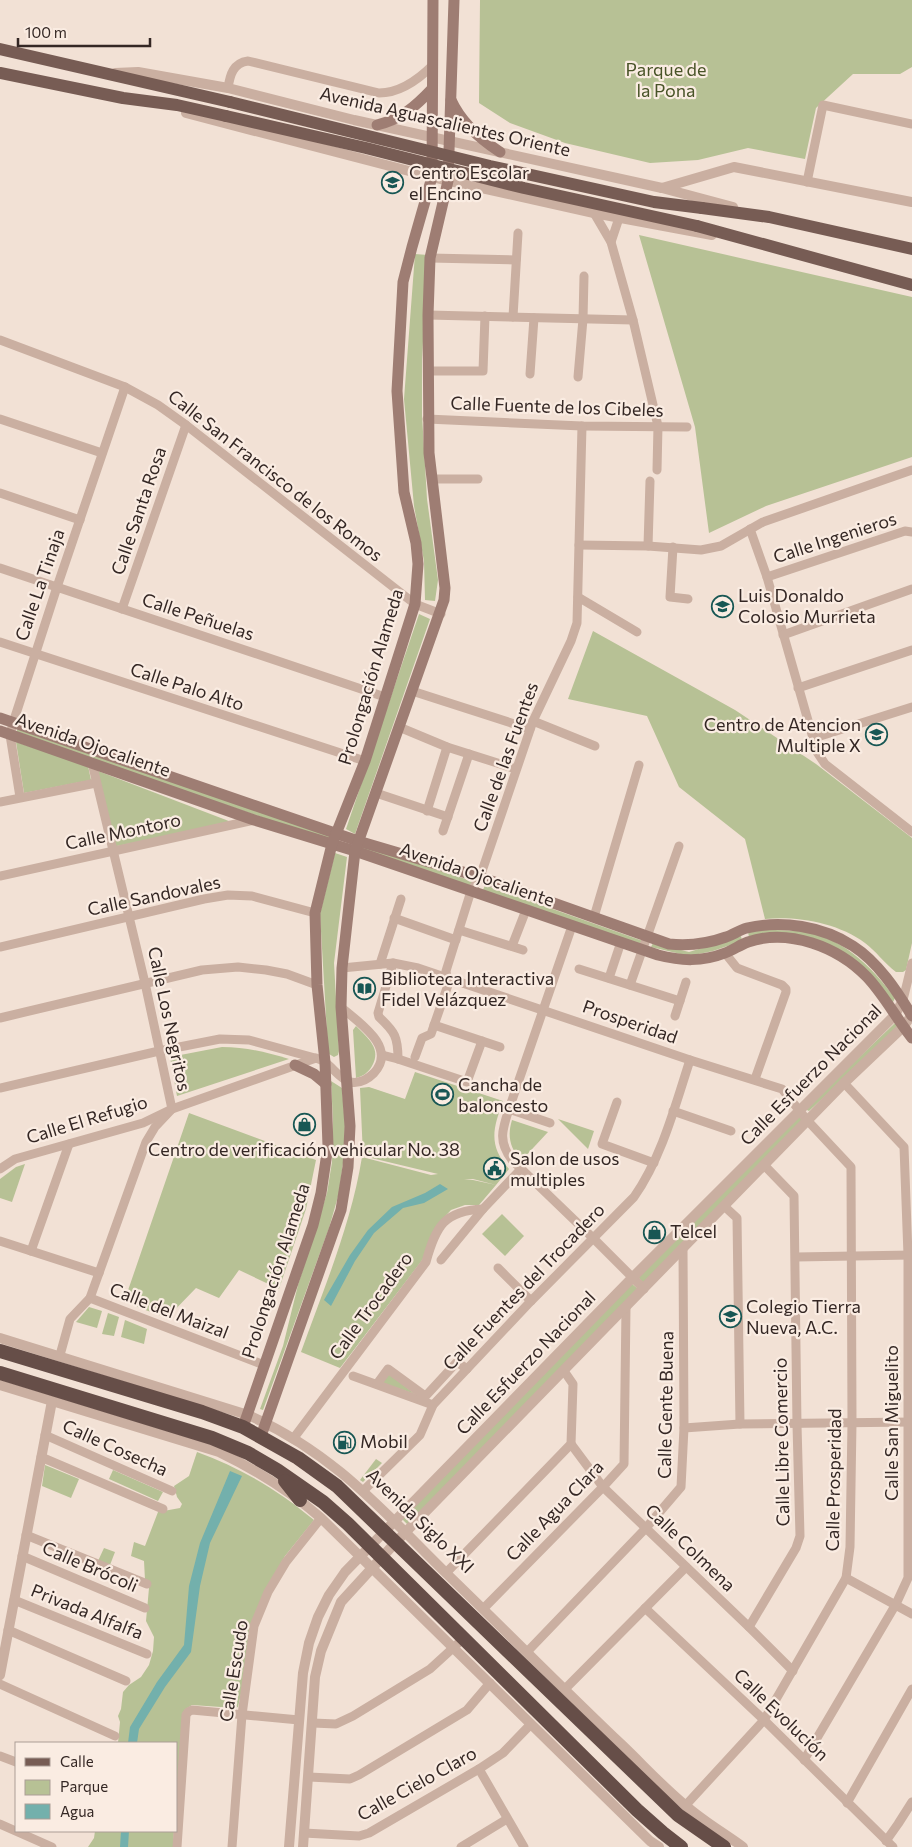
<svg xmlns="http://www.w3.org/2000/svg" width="912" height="1847" font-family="Commissioner,sans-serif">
	<rect width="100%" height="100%" fill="#f2e1d5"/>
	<g fill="#b7c195">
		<polygon points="480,0 912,0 912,67 900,74 853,74 816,108 805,159 748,148 698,160 650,163 565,143 510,123 479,103"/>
		<polygon points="639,235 912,297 912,457 766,506 709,533 695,427"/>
		<polygon points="415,254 428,255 422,359 422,415 427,499 438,580 435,601 425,600 424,561 414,506 404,399"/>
		<polygon points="419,614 430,619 355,834 346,829"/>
		<path d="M593 631 735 710 816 764 912 838V943L906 970 903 972H896C884 963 876 951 865 943 838 923 798 916 765 919L745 839 679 787 647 716 568 699Z"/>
		<polygon points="18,728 330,834 328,840 16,733"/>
		<polygon points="16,742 88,766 91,780 24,793"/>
		<polygon points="98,771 234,823 112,847"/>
		<polygon points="364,846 472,881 471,887 362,850"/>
		<polygon points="335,853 347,857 334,963 339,1051 338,1055 334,1057 329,1054 328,1050 320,914"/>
		<polygon points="485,885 643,941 641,945 483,890"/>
		<path d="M767 930C777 930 788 930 798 931 841 935 871 966 895 998L892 1004 817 940 749 938 748 931Z"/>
		<polygon points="741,936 742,941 713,951 689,956 651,947 653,943 689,952"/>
		<polygon points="895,1023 899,1027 809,1111 805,1109"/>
		<path d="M356 1026C368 1038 382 1049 372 1066 368 1073 363 1076 356 1078L353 1030Z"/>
		<path d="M222 1047C246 1047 266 1052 289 1059L177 1096 170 1057Z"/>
		<path d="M415 1072 503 1101C493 1129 488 1145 509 1169L496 1185 473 1179 464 1180H473L496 1185 479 1205H465L451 1210 439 1223 423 1259 340 1368 301 1352C324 1288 351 1225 362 1157L431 1175 438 1174 363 1156 360 1088 369 1087 405 1099Z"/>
		<polygon points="331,1081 342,1088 345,1125 343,1163 339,1193 329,1228 263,1410 260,1409 283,1346 298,1285 327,1193 332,1162 333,1121"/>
		<polygon points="189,1113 316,1160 306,1209 279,1289 239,1270 219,1298 196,1288 167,1318 124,1302"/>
		<polygon points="799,1114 804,1120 644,1284 638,1277"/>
		<polygon points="558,1119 594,1131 588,1149"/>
		<path d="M512 1120 548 1132 521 1161C510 1148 507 1136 512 1120Z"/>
		<polygon points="25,1164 12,1202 0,1198 0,1179 16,1167"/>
		<polygon points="502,1214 524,1236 505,1256 482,1234"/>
		<polygon points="631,1283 638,1289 408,1525 402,1519"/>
		<polygon points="89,1307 102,1311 97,1328 76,1322"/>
		<polygon points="108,1313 119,1317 114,1336 102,1334"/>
		<polygon points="125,1320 147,1329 144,1344 121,1337"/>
		<polygon points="389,1374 415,1394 382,1383"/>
		<path d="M197 1452C241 1468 278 1490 314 1520L285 1556 263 1595 238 1707 235 1708 192 1705 186 1709 176 1802V1743H118L120 1722 118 1716 121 1709 123 1692 129 1685 141 1677 149 1665 153 1651 154 1637 146 1621 149 1588 145 1580 144 1561 131 1556 134 1542 145 1546 158 1512 180 1508 182 1504 177 1497 174 1486 189 1476Z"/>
		<polygon points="376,1459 382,1463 363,1482 360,1480"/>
		<polygon points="45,1465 79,1479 71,1498 42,1486"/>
		<polygon points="113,1470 163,1492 158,1501 109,1479"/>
		<polygon points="104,1548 115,1552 110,1565 98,1561"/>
		<polygon points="95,1831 174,1831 173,1847 88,1847 94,1838"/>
	</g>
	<g fill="#73b0ac">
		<polygon points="440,1184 448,1189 424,1203 403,1208 374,1233 355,1261 331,1306 324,1300 350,1255 368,1230 392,1207 425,1193"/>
		<polygon points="230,1471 242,1476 210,1543 200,1586 191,1652 165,1687 139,1729 137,1743 128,1743 130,1727 157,1682 184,1645 189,1586 200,1543"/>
		<polygon points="121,1831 129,1831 128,1847 120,1847"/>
	</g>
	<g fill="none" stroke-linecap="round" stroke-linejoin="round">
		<g stroke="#caafa1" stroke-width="9">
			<path d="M228 88C230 75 233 63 248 61L379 93C399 93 419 79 433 65"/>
			<polyline points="807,182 823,105 912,124"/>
			<polyline points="594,213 611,242 633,320 658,426 657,470"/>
			<polyline points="611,242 619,218"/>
			<polyline points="430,258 516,260"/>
			<polyline points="428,315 633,320"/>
			<polyline points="513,317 518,233"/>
			<polyline points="0,340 125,387 158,405 186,425 415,604 441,614"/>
			<polyline points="428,371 483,371 485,316"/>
			<polyline points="530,374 534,318"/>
			<polyline points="578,377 583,319 584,276"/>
			<polyline points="0,419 102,453"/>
			<polyline points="427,419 582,426 687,427"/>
			<polyline points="432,479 478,479"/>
			<polyline points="0,493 80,520"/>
			<polyline points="750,529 767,577 817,752 825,764 912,832"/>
			<polyline points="579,545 648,546 701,550 721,546 763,522 912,470"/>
			<polyline points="648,546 650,481"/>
			<polyline points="673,547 670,597 688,599"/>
			<polyline points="0,568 385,697"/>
			<polyline points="767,577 905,531 912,532"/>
			<polyline points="578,597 637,632"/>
			<polyline points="122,609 186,425"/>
			<polyline points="783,635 912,589"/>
			<polyline points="0,642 365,761"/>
			<polyline points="798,688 912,650"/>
			<polyline points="412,691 530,729"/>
			<polyline points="533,721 595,746"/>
			<polyline points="399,727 447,747 516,769"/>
			<polyline points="814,738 912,707"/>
			<polyline points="376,793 448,817"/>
			<polyline points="20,797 10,735 13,723 57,587 125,387"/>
			<polyline points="0,802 96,783"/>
			<polyline points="427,811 447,747"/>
			<polyline points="443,831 469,754"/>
			<polyline points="0,876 254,820"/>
			<polyline points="594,917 639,765"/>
			<polyline points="394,918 456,940"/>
			<path d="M572 926 509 1109C502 1130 498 1142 512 1160L594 1239 644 1289"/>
			<polyline points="459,930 523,950"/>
			<polyline points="512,946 526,910"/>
			<polyline points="0,947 204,899 228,895 252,896 315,913"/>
			<polyline points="725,953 737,968 782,985 786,989 786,992 755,1079"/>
			<path d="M393 963 378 1013 379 1017C395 1032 398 1037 398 1059"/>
			<polyline points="380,964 401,899"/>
			<polyline points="342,968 393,963 418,968 690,1060 782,1089 807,1120 851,1167 852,1423 850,1547 846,1578 764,1720 685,1806"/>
			<polyline points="579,969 680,1001"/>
			<polyline points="609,978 621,942"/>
			<polyline points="630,985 679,846"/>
			<polyline points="903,1000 912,963"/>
			<polyline points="675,1016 686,982"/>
			<polyline points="0,1018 202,970 238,967 266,970 287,974 317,985"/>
			<polyline points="434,1025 500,1047"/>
			<polyline points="382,1055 398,1059 467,1082 482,1041"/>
			<polyline points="415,1057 422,1038 431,1034 448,985 446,971 471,891 480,877 533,721 571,641 577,623 582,426"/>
			<polyline points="0,1088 159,1051 220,1039 249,1040 315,1058"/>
			<polyline points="617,1102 602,1144 654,1163"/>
			<polyline points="509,1109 550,1123"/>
			<polyline points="673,1111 731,1131"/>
			<path d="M0 1169 15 1159 143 1123 172 1109 316 1058C319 1059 323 1061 326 1063 333 1068 341 1080 350 1082 360 1084 367 1080 374 1073 398 1047 358 1022 341 1007"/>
			<polyline points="724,1206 737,1218 740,1424"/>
			<polyline points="0,1241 99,1273"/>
			<polyline points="31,1251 69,1144"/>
			<polyline points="796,1257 912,1255"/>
			<polyline points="441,1260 483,1209 521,1169"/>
			<polyline points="498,1268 531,1301"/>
			<polyline points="90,1298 264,1365"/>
			<polyline points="60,1355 70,1319 90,1298 146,1142 155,1127 172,1109 145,983 92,763"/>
			<polyline points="353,1376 433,1405"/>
			<polyline points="377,1384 388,1369 425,1396"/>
			<polyline points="422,1400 457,1362 467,1369"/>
			<polyline points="684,1428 740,1424 912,1422"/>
			<polyline points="45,1435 172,1491"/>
			<path d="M293 1439 426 1262C436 1226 444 1211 483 1209"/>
			<polyline points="571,1444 603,1487 749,1627 793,1671"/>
			<polyline points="41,1457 163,1509"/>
			<path d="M363 1491 420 1435 433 1405 531 1301 634 1197C662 1157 675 1106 690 1060"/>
			<polyline points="26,1535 147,1584"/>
			<polyline points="22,1556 145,1608"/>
			<polyline points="446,1573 571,1444 573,1384 564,1371"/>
			<polyline points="846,1578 912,1614"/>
			<polyline points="14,1600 147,1654"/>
			<polyline points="484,1608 603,1487 624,1464 626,1307"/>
			<polyline points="645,1608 764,1720 893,1847"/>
			<polyline points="749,1627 796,1548 800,1536 797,1425 794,1196 764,1165"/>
			<polyline points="8,1630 126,1681"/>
			<polyline points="527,1652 646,1528 681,1487 684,1428 683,1248"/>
			<polyline points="0,1684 115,1736"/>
			<polyline points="564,1690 686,1567"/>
			<polyline points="313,1723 336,1724 353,1716 430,1669 464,1638"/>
			<polyline points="0,1756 16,1762"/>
			<polyline points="804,1760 896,1604 908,1578 908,1255 904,1147 844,1083"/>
			<polyline points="479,1769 524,1847"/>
			<polyline points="309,1777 350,1779 359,1775 467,1710 490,1683"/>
			<polyline points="847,1803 912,1689"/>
			<polyline points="0,1824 52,1847"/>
			<polyline points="304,1833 359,1836 369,1833 479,1769 503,1753 531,1724"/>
			<polyline points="886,1841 898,1824 912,1802"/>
			<polyline points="177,1847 186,1715 188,1712 192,1710 299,1720"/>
			<polyline points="232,1847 242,1715 254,1626 268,1592 286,1562 321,1518"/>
			<polyline points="461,1847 507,1819"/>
		</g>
		<g stroke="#caafa1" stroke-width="10">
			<polyline points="115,73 138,72 228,88 354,120 662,188 733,207"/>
			<polyline points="186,113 432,177 594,213 712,235"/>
			<polyline points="662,188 734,167 912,202"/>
			<path d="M0 1338 248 1415C333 1452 383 1511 447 1574 506 1631 563 1689 622 1745 643 1765 663 1787 685 1805 703 1821 724 1833 743 1847"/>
			<path d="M0 1385 219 1452C256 1470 290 1491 321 1518L650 1841 659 1847"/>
			<polyline points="0,1675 52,1401"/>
			<polyline points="289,1847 303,1673 309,1643 318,1617 329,1595 345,1572 632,1278 895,1015 903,1000"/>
			<polyline points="303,1847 315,1677 321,1651 341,1602 395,1543 844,1083 903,1027 912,1015"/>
		</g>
		<g stroke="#9e7d73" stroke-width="11">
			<path d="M451 100C461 122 480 139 500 152"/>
			<path d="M377 125C401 119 415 107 432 89"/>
			<path d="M0 718 358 841 480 877 669 944C689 946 707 944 726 937 733 935 739 930 747 928 782 920 822 926 853 946 878 962 897 991 912 1016"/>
			<path d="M0 731 254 820 355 851 658 955C681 961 702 962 725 953 733 950 740 945 748 942 789 928 838 947 867 977 884 995 896 1018 912 1038"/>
			<polyline points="295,1065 314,1074 326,1084"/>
			<polyline points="243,1427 313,1225 321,1193 328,1146 325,1062 317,985 315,913 332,844 365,761 415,604 418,564 416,543 404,492 397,391 403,282 412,247 432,177 433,0"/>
			<polyline points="261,1436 341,1210 348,1167 350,1126 341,1007 342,968 355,851 444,600 445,588 429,453 428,315 430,258 448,181 454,0"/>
		</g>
		<g stroke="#775c54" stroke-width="12">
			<polyline points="0,49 230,102"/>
			<polyline points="0,73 123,98 177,105 226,116"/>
			<polyline points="702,208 769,217 912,249"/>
			<polyline points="697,226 912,285"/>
		</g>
		<g stroke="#664e48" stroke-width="14">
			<polyline points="0,1351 202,1412 243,1427 298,1458 337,1486 678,1815 724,1847"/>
			<polyline points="0,1373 212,1438 248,1453 277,1470 323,1502 348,1524 637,1810 663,1833 681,1847"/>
			<polyline points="285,1481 300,1500"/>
		</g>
		<g stroke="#775c54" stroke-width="12">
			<polyline points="230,102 490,166 654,202 702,208"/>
			<polyline points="226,116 366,148 524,188 697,226"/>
		</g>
	</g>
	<defs>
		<symbol id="university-ring" viewBox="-11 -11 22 22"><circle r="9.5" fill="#faece2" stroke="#185754" stroke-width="1.5"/><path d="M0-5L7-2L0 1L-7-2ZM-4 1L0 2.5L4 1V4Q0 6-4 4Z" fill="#185754"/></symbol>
		<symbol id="school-ring" viewBox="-11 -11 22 22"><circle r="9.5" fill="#faece2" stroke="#185754" stroke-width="1.5"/><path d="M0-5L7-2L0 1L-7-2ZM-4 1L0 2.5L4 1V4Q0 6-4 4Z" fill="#185754"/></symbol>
		<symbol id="library-ring" viewBox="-11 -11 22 22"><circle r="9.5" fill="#faece2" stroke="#185754" stroke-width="1.5"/><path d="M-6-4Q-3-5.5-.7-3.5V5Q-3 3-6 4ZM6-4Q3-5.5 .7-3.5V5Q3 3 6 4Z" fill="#185754"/></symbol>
		<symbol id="stadium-ring" viewBox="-11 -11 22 22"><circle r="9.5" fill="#faece2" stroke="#185754" stroke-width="1.5"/><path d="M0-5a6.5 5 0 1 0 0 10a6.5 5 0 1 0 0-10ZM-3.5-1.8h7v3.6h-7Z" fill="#185754"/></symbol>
		<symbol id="shop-ring" viewBox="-11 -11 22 22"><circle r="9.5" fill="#faece2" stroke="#185754" stroke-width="1.5"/><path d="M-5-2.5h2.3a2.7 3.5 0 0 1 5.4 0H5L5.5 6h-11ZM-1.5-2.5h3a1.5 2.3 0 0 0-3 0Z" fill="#185754"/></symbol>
		<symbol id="civic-ring" viewBox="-11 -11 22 22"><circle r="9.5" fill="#faece2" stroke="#185754" stroke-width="1.5"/><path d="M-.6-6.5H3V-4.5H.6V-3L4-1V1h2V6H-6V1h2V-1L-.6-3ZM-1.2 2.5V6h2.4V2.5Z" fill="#185754"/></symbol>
		<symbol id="fuel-ring" viewBox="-11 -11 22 22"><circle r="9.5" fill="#faece2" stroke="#185754" stroke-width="1.5"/><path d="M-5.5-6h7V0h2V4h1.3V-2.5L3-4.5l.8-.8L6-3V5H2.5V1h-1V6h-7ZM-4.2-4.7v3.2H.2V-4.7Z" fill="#185754"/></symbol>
	</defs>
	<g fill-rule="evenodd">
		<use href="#university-ring" x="380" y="170" width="25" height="25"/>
		<use href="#school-ring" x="710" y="594" width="25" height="25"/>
		<use href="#school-ring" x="864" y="722" width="25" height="25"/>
		<use href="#library-ring" x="352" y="976" width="25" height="25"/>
		<use href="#stadium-ring" x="430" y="1082" width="25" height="25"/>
		<use href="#shop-ring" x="292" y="1112" width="25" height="25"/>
		<use href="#civic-ring" x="482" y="1156" width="25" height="25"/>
		<use href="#shop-ring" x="642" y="1220" width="25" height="25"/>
		<use href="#school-ring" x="718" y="1304" width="25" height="25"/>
		<use href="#fuel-ring" x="332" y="1430" width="25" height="25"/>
	</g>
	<g text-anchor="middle" stroke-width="4.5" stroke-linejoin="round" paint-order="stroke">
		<g font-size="18" fill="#485327" stroke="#faece2">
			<text x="666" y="76">Parque de<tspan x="666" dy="21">la Pona</tspan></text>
		</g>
		<g font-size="18" fill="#342724" stroke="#faece2">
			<text transform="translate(445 122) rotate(13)" y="6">Avenida Aguascalientes Oriente</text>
			<text transform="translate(557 407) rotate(2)" y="6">Calle Fuente de los Cibeles</text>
			<text transform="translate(275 476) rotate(38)" y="6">Calle San Francisco de los Romos</text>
			<text transform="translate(139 511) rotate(-71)" y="6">Calle Santa Rosa</text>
			<text transform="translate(835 538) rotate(-18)" y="6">Calle Ingenieros</text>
			<text transform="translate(40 585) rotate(-71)" y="6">Calle La Tinaja</text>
			<text transform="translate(198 617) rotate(18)" y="6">Calle Peñuelas</text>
			<text transform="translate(371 677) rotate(-73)" y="6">Prolongación Alameda</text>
			<text transform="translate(187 687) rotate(18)" y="6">Calle Palo Alto</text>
			<text transform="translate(93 745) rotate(19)" y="6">Avenida Ojocaliente</text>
			<text transform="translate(506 757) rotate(-70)" y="6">Calle de las Fuentes</text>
			<text transform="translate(123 832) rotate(-12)" y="6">Calle Montoro</text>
			<text transform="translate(477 875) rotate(19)" y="6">Avenida Ojocaliente</text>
			<text transform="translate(154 896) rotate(-12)" y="6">Calle Sandovales</text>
			<text transform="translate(169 1019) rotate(78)" y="6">Calle Los Negritos</text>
			<text transform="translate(630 1022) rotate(19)" y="6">Prosperidad</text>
			<text transform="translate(811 1075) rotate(-45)" y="6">Calle Esfuerzo Nacional</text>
			<text transform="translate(87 1120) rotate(-17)" y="6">Calle El Refugio</text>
			<text transform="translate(276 1271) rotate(-72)" y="6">Prolongación Alameda</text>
			<text transform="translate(524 1287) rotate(-46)" y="6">Calle Fuentes del Trocadero</text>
			<text transform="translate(371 1306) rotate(-54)" y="6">Calle Trocadero</text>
			<text transform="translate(169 1311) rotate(21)" y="6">Calle del Maizal</text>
			<text transform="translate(526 1363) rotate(-46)" y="6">Calle Esfuerzo Nacional</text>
			<text transform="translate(666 1405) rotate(-89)" y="6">Calle Gente Buena</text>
			<text transform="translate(892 1423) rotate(-90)" y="6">Calle San Miguelito</text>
			<text transform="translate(782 1442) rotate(-91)" y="6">Calle Libre Comercio</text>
			<text transform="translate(115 1448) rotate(24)" y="6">Calle Cosecha</text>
			<text transform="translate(834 1480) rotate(-89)" y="6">Calle Prosperidad</text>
			<text transform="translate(555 1511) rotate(-46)" y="6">Calle Agua Clara</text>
			<text transform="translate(420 1521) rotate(44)" y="6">Avenida Siglo XXI</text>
			<text transform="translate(690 1548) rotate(44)" y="6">Calle Colmena</text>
			<text transform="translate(90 1567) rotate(23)" y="6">Calle Brócoli</text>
			<text transform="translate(87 1612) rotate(22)" y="6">Privada Alfalfa</text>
			<text transform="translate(234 1671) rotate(-81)" y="6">Calle Escudo</text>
			<text transform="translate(781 1715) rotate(44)" y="6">Calle Evolución</text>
			<text transform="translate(417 1784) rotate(-29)" y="6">Calle Cielo Claro</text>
		</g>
		<g font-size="18" fill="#342724" stroke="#faece2" text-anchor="start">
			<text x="409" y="179">Centro Escolar<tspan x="409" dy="21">el Encino</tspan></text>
			<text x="738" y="602">Luis Donaldo<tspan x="738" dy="21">Colosio Murrieta</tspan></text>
			<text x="861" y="731" text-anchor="end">Centro de Atencion<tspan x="861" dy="21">Multiple X</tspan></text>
			<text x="381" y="985">Biblioteca Interactiva<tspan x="381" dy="21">Fidel Velázquez</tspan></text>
			<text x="458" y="1091">Cancha de<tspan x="458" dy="21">baloncesto</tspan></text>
			<text x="304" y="1156" text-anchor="middle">Centro de verificación vehicular No. 38</text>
			<text x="510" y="1165">Salon de usos<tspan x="510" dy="21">multiples</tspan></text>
			<text x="670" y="1238">Telcel</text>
			<text x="746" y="1313">Colegio Tierra<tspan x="746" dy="21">Nueva, A.C.</tspan></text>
			<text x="360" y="1448">Mobil</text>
		</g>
	</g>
	<rect x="15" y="1742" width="162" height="90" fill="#faece2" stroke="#ab9d96"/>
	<rect x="25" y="1758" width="25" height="8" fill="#775c54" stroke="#ab9d96"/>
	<text x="60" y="1767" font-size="15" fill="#342724">Calle</text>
	<rect x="25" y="1780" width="25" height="15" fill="#b7c195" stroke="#ab9d96"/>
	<text x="60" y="1792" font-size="15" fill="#342724">Parque</text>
	<rect x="25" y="1804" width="25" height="15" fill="#73b0ac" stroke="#ab9d96"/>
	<text x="60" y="1817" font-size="15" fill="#342724">Agua</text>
	<path d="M18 38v8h132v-8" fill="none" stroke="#342724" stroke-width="2.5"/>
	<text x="25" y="38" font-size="15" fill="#342724" stroke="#faece2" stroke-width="4" paint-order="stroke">100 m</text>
</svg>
